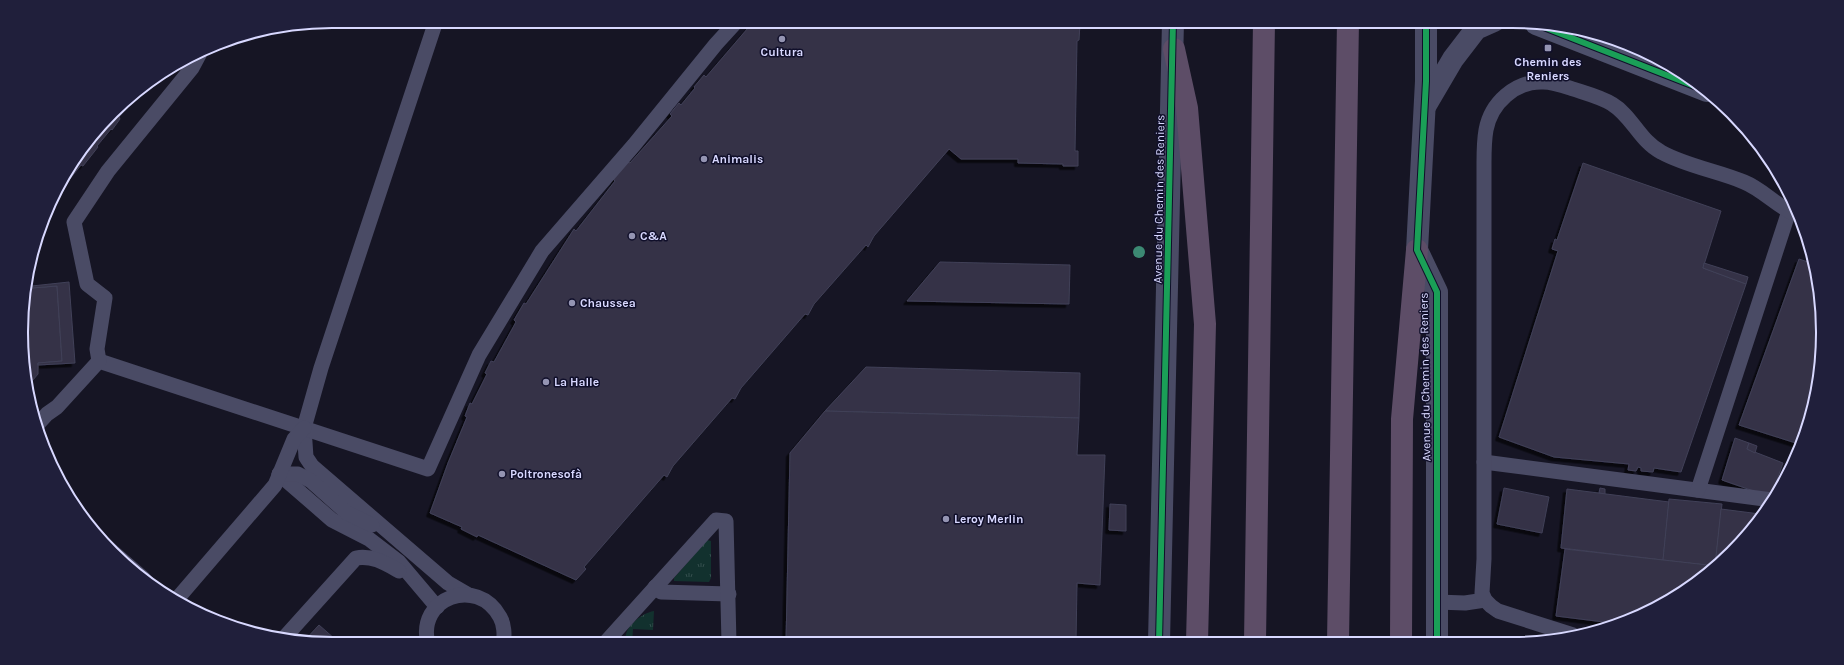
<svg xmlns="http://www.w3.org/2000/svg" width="1844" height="665" font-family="Karla,sans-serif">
	<defs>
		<pattern id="grass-tufts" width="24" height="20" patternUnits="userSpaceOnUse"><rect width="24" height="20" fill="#12312e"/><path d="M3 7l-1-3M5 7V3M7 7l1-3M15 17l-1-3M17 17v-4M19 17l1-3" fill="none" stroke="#344e4d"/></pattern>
		<filter id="shadow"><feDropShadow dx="-3.5" dy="3.5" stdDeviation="0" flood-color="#0009"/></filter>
	</defs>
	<rect width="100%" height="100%" fill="#161524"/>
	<g fill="url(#grass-tufts)">
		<polygon points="707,540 711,541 711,578 709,582 674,581 674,578"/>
		<path d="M654 611 653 630 633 629 632 643H627C620 630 641 613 654 611Z"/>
	</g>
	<g fill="#343346" stroke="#414058" filter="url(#shadow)">
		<polygon points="754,21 1069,21 1071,24 1080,24 1079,40 1077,41 1075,151 1078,151 1078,166 1063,166 1063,164 1018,163 1018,159 961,159 949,149 874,236 868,247 866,245 814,304 808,315 805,314 741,388 735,399 732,398 673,466 667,477 664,475 584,567 586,569 576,580 478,535 477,537 461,529 462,527 430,513 448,463 467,417 465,416 470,403 472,404 487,374 485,373 491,361 494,362 516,322 514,320 524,303 526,304 574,229 576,231 615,181 613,179 628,162 630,163 672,116 670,114 679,103 681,105 695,88 694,87 704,75 706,77"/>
		<polygon points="140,91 119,117 120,119 112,130 111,129 97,146 98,147 83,166 81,165 50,204 53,195 86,143 127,98"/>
		<polygon points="1583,163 1721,211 1703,268 1746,284 1681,472 1654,468 1653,472 1641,471 1641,468 1638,467 1636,471 1628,470 1629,464 1554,457 1499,437 1558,251 1552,249 1555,239 1557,240"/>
		<polygon points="1799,259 1814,264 1820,292 1822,353 1812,413 1799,444 1739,425"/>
		<polygon points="940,262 1070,265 1069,304 907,301"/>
		<polygon points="1704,263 1748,277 1746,284 1703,268"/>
		<polygon points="29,274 32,277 32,288 57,286 62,361 38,363 38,374 27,387 22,353 24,292"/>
		<polygon points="69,282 75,363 38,365 38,363 62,361 57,286 32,288 32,286"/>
		<polygon points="866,367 1080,373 1079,418 825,411"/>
		<polygon points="825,411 1079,418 1077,455 1105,455 1100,585 1077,583 1076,642 786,643 790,453"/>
		<polygon points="1735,438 1749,443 1747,449 1783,463 1771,497 1722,480"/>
		<polygon points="1749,443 1757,446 1755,453 1747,449"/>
		<polygon points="1504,488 1549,497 1542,533 1497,524"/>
		<polygon points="1600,488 1605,489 1605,494 1599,493"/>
		<polygon points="1567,489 1669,502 1663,560 1561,548"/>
		<polygon points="1669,499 1722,504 1715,566 1663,560"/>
		<polygon points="1110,504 1126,505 1126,531 1109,530"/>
		<polygon points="1721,509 1760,514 1717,566 1715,566"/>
		<polygon points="1565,549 1663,560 1717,566 1649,612 1612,623 1556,616"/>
		<polygon points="319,625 335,639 340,644 305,640"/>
	</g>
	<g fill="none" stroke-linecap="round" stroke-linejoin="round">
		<g stroke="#4a4b65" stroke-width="15">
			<polyline points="436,21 321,368 304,428 306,457 312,466 448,583 467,594"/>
			<polyline points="99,361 428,469 479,355 542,251 634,145 716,44 737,21"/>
			<polyline points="37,425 47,414 57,407 99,361 97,349 105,298 87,284 74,222 108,171 192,68 200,53"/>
			<polyline points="1484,462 1772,500"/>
			<polyline points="279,474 332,520 369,539 399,562 437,607"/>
			<polyline points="279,474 298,474 311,481 347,513 372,525"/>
			<polyline points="1698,490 1789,211"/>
			<polyline points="108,548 144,579"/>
			<polyline points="655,587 661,592 729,594"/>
			<polyline points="177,599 275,485 294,439 304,428"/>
			<polyline points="1437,602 1465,603 1485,600"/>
			<path d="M1573 635 1498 611 1491 606 1485 600 1482 593 1484 559V163C1484 153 1484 141 1486 130 1491 103 1515 81 1543 82 1553 82 1564 86 1573 89 1585 93 1601 97 1612 104 1632 116 1640 141 1661 152 1686 166 1718 171 1744 182 1764 190 1778 208 1798 215"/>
			<path d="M284 638 356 558C372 555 385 563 399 571"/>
			<polyline points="605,643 716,520 726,521 729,643"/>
			<path d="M428 644C416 598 477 575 500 617 504 624 505 635 503 644"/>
		</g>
		<g stroke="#4a4b65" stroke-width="22">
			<polyline points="1426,21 1426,81 1417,250 1437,292 1437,642"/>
			<polyline points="1426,105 1453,59 1476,29 1494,21"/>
			<polyline points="1159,642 1173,21"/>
		</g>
		<polyline stroke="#4d506b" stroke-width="22" points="1536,24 1707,91"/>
		<g stroke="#5d4d67" stroke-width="22">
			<polyline points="1174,49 1187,108 1205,324 1197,642"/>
			<polyline points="1255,642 1264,21"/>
			<polyline points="1338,642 1348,21"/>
			<polyline points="1401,642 1402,419 1417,250"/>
		</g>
		<defs>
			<g id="cycleway">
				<polyline points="1426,21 1426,81 1417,250 1437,292 1437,642"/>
				<polyline points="1536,24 1707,91"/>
				<polyline points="1159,642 1173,21"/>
			</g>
		</defs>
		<use href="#cycleway" stroke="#100f2a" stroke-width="8"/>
		<use href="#cycleway" stroke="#1a9f57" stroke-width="6"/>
	</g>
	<circle fill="#3c8973" cx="1139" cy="252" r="6"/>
	<g fill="#9494b2" stroke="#100f2a" stroke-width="1.5">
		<circle cx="782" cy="39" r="4"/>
		<rect x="1544" y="44" width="8" height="8" rx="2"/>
		<circle cx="704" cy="159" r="4"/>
		<circle cx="632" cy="236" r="4"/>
		<circle cx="572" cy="303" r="4"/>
		<circle cx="546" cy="382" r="4"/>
		<circle cx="502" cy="474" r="4"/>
		<circle cx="946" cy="519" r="4"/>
	</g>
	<g text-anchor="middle" stroke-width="3" stroke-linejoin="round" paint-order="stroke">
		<g font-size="12" font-weight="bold" fill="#d8d8ff" stroke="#100f2a" text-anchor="start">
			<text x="782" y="56" text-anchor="middle">Cultura</text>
			<text x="1548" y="66" text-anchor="middle">Chemin des<tspan x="1548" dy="14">Reniers</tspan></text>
			<text x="712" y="163">Animalis</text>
			<text x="640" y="240">C&amp;A</text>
			<text x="580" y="307">Chaussea</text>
			<text x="554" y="386">La Halle</text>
			<text x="510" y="478">Poltronesofà</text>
			<text x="954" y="523">Leroy Merlin</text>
		</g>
		<g font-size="12" fill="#d8d8ff" stroke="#100f2a">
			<text transform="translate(1159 199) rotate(-89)" y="4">Avenue du Chemin des Reniers</text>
			<text transform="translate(1425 377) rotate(-91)" y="4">Avenue du Chemin des Reniers</text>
		</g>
	</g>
	<path d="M0 0H1844V665H0ZM332 28H1512A304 304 0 0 1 1816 332V333A304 304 0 0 1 1512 637H332A304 304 0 0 1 28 333V332A304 304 0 0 1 332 28Z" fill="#201f3b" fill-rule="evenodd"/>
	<path fill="none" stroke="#d8d8ff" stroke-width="2" d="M332 28H1512A304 304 0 0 1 1816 332V333A304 304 0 0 1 1512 637H332A304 304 0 0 1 28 333V332A304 304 0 0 1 332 28Z"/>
</svg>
